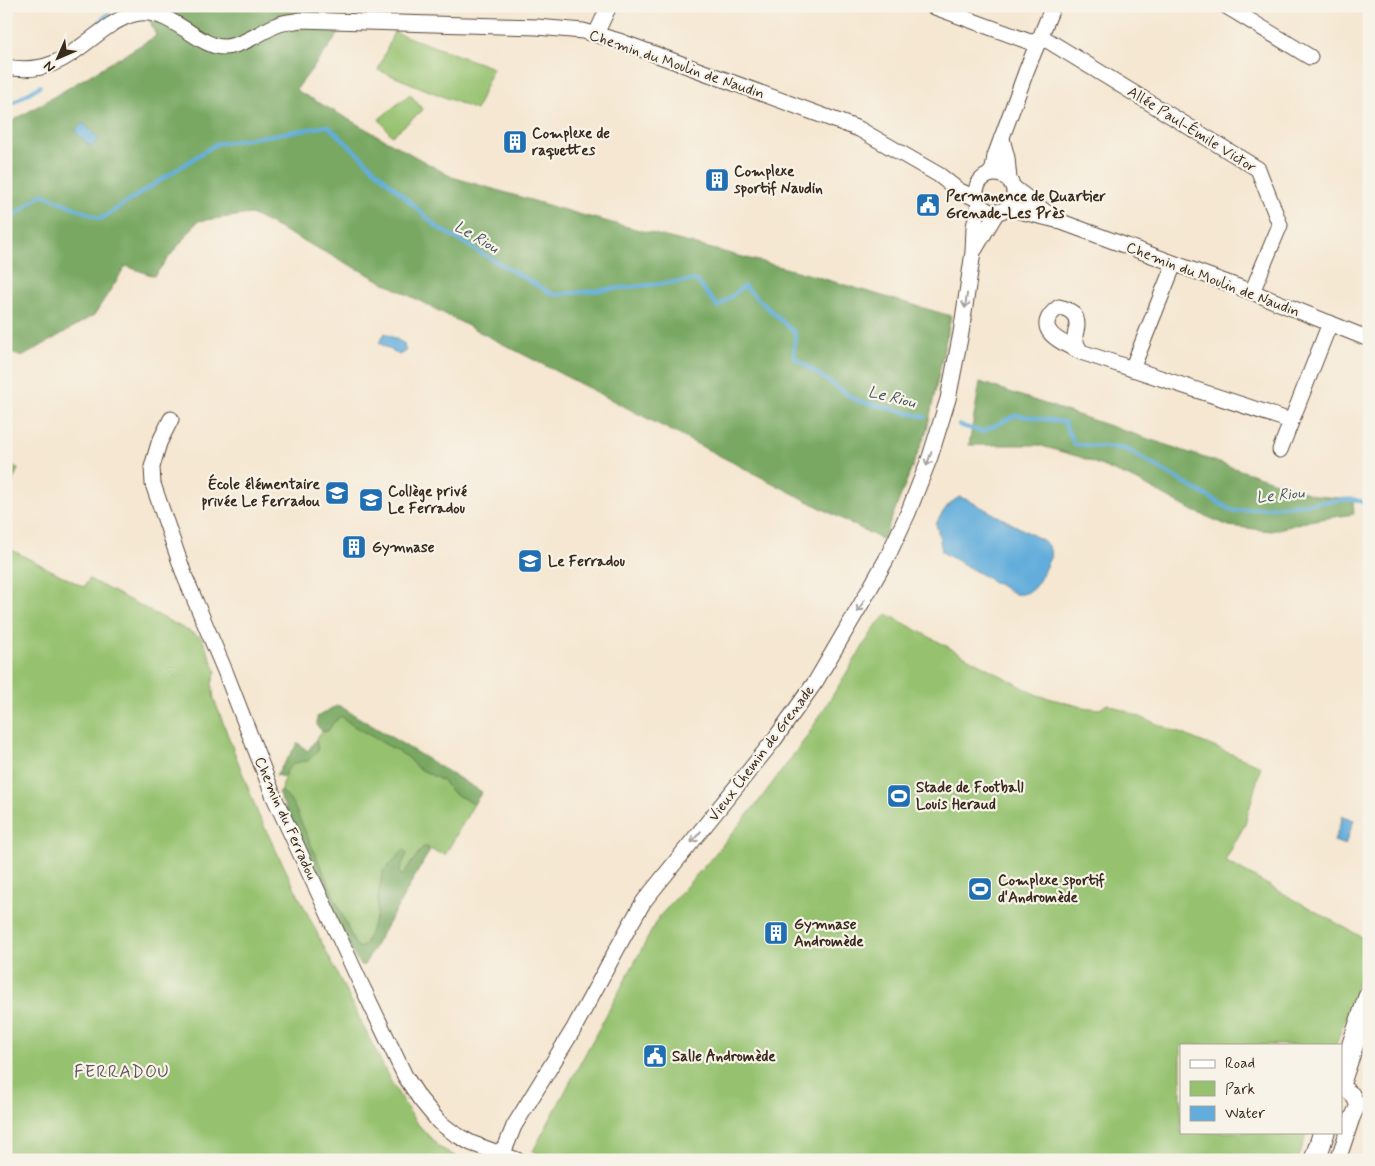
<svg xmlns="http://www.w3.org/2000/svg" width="1375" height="1166" font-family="Mynerve,sans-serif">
	<rect width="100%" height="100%" fill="#f7f3e8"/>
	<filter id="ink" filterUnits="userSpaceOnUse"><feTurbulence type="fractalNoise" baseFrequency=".02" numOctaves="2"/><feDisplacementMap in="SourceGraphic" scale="10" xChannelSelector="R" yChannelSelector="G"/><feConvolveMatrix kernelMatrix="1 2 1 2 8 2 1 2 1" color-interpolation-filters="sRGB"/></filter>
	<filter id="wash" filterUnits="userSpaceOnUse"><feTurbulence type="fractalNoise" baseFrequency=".0096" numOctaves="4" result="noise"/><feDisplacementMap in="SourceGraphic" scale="20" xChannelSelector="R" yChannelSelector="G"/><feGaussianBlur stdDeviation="1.12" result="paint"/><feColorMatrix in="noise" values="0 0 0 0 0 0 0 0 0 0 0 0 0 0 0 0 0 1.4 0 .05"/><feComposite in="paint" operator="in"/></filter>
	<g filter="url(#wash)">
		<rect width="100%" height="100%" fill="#f5e7d1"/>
		<g fill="#96c26f" stroke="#687646">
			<polygon points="394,32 493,68 476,110 378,70"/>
			<polygon points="410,94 423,110 392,136 379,119"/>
			<polygon points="6,463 18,469 6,496"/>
			<polygon points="6,547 84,587 89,579 202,638 216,671 212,684 214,699 258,814 390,1080 415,1121 439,1147 462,1160 6,1160"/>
			<polygon points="887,614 1037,695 1082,707 1100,709 1107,704 1113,706 1261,766 1245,824 1225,861 1369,941 1369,951 1336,1045 1181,1045 1181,1132 1307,1132 1298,1160 549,1160 533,1151 659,917 709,861 759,801 806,738 877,624"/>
			<path d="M341 716 352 725 406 756 416 767 443 781 453 793 474 804 445 855 423 847 401 877 399 872 407 853 378 896 377 915 365 945 359 948 354 942 293 804 282 791C284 771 287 761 308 761L318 751 316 739 322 731H328L332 723Z"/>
		</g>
		<g fill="#78a862" stroke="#5a6940">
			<polygon points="144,6 301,6 299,11 338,35 296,90 452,177 582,215 804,273 951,316 927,430 883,540 251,214 198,221 154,276 126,266 94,315 22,357 6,351 6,125 156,36"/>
			<polygon points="980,382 1317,496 1353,499 1354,514 1308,521 1271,531 1229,526 1191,510 1136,480 1080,457 1038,445 969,445"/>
			<polygon points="338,705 482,792 474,804 453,793 443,781 416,767 406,756 352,725 341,716 333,723 328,731 322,731 317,726 317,717"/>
			<path d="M316 739 318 751 308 761C294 761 290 765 283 777L276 775 298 743 308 751Z"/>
			<polygon points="282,791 293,804 354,942 359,948 365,945 377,915 378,896 383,871 404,850 407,853 399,872 402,876 423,847 428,847 429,852 364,965 361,965 354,956 278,792"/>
		</g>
		<g fill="#62addb" stroke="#4e6c7c">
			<polygon points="83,123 99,139 91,147 75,131"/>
			<polygon points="385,333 405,344 404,346 406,351 399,355 379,343"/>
			<path d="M960 497 970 501 1044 541C1049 547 1052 550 1050 558 1041 574 1037 597 1015 594L942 552 939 535 936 524C942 513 947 503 960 497Z"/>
			<polygon points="1343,816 1354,820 1345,845 1334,841"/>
		</g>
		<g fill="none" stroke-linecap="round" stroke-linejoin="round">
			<g stroke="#62addb" stroke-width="4">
				<polyline points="92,30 108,14"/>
				<polyline points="6,103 11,104 40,86"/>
				<polyline points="6,222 42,194 101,219 216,144 328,126 438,228 554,295 696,280 718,307 744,286 795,333 794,357 855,400 925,417"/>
				<polyline points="959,425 982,432 1016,415 1064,422 1074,444 1126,449 1233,511 1353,499 1369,504"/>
			</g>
		</g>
	</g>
	<g filter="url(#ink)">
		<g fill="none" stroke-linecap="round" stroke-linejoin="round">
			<defs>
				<g id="minor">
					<polyline points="932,6 1030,42 1047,40 1258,169 1280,225 1252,292"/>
					<polyline points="1226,6 1310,57"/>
					<polyline points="596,34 609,6"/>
					<path d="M6 67C57 76 74 49 112 24 120 19 131 14 140 13 172 10 200 48 224 47 243 46 260 32 277 25 284 22 292 22 300 20L537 27 583 31 619 41 859 129 939 175 958 190 977 199"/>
					<polyline points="1002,139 1007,158 1009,179"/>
					<circle cx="995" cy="193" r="19"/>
					<polyline points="989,175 993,169 995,156 1027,69 1053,6"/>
					<polyline points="1014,188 1051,216"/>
					<polyline points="1007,208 1056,220 1252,292 1369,339"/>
					<polyline points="975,249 997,212"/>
					<path d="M1081 352C1078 347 1075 343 1075 337 1075 333 1077 329 1077 325 1077 313 1069 309 1059 307 1029 329 1062 343 1081 352L1291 421"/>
					<polyline points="1132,369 1174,264"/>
					<polyline points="171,419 159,443 152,467 153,484 185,577 225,671 274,797 359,980 405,1076 420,1099 439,1122 455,1134 471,1143 517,1160"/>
					<polyline points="1280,450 1330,323"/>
					<polyline points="489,1160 506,1146 514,1126 573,1030 630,925 644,901 774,740 816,681 860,606 886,560 908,513 930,457 948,399 961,333 973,252 974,227 979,203"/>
					<polyline points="1338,1160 1352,1118 1358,1105 1352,1094 1341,1086"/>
				</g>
				<g id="secondary">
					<polyline points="1341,1079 1369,997"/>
					<polyline points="1315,1160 1324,1132"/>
				</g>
			</defs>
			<use href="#minor" stroke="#574639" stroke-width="17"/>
			<use href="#secondary" stroke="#574639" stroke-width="23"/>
			<use href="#minor" stroke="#fff" stroke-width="15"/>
			<use href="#secondary" stroke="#fff" stroke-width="21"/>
		</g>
		<defs><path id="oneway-shaft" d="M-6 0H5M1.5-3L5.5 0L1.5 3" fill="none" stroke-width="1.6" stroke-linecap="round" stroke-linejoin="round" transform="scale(1.25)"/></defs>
		<g stroke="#a79f9a">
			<use href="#oneway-shaft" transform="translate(966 301) rotate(98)"/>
			<use href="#oneway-shaft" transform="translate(929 459) rotate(110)"/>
			<use href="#oneway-shaft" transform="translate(861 606) rotate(120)"/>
			<use href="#oneway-shaft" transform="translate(696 837) rotate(130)"/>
		</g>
	</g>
	<defs>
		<symbol id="building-square" viewBox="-11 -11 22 22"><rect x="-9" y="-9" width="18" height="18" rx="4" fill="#1f6fb2" stroke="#f7f3e8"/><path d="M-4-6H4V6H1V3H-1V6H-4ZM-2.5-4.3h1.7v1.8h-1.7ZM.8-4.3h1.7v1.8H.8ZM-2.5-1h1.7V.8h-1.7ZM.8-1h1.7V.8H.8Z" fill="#fff"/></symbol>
		<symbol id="civic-square" viewBox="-11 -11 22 22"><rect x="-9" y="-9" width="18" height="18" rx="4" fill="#1f6fb2" stroke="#f7f3e8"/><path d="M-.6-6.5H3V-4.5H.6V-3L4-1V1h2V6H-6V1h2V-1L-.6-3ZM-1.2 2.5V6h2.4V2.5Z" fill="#fff"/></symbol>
		<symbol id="school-square" viewBox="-11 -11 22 22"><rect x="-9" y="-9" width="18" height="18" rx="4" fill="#1f6fb2" stroke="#f7f3e8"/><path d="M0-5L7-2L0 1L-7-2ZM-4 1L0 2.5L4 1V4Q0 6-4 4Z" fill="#fff"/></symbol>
		<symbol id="stadium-square" viewBox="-11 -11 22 22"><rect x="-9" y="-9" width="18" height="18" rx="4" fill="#1f6fb2" stroke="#f7f3e8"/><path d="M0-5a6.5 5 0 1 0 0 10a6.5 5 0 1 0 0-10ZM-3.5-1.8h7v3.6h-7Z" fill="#fff"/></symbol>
	</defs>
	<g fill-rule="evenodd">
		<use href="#building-square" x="501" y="128" width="28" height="28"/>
		<use href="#building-square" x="703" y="166" width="28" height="28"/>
		<use href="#civic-square" x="914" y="191" width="28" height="28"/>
		<use href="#school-square" x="323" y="479" width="28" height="28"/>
		<use href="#school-square" x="357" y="486" width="28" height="28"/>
		<use href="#building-square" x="340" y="533" width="28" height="28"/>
		<use href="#school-square" x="516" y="547" width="28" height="28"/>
		<use href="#stadium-square" x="885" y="782" width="28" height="28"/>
		<use href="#stadium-square" x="966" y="875" width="28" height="28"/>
		<use href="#building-square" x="762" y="919" width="28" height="28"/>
		<use href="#civic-square" x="641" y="1042" width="28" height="28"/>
	</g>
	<g text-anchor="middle" stroke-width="4.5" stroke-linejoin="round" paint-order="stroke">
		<g font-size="15" fill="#3b2a1e" stroke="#f7f3e8">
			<text transform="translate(677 64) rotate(19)" y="5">Chemin du Moulin de Naudin</text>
			<text transform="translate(1192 129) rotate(32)" y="5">Allée Paul-Émile Victor</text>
			<text transform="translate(1213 279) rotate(21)" y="5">Chemin du Moulin de Naudin</text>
			<text transform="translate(761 753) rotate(-53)" y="5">Vieux Chemin de Grenade</text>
			<text transform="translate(286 818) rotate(66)" y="5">Chemin du Ferradou</text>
		</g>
		<g font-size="15" font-weight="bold" fill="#3b2a1e" stroke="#f7f3e8" text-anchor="start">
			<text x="532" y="138">Complexe de<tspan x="532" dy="17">raquettes</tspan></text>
			<text x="734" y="176">Complexe<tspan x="734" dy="17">sportif Naudin</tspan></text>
			<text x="946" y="201">Permanence de Quartier<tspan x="946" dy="17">Grenade-Les Près</tspan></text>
			<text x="320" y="489" text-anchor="end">École élémentaire<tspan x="320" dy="17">privée Le Ferradou</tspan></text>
			<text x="388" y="496">Collège privé<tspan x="388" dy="17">Le Ferradou</tspan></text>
			<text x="372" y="552">Gymnase</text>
			<text x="548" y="566">Le Ferradou</text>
			<text x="916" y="792">Stade de Football<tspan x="916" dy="17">Louis Heraud</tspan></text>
			<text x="998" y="885">Complexe sportif<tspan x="998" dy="17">d'Andromède</tspan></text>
			<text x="794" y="929">Gymnase<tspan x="794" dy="17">Andromède</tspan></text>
			<text x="672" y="1061">Salle Andromède</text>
		</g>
		<g font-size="16" font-style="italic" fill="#495860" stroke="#f7f3e8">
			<text transform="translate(477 236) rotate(30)" y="6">Le Riou</text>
			<text transform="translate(892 396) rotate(14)" y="6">Le Riou</text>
			<text transform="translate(1280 494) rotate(-6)" y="6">Le Riou</text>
		</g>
		<g font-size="18" letter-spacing="1" fill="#655261" stroke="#f7f3e8">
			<text x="122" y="1077">FERRADOU</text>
		</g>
	</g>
	<rect width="1375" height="1166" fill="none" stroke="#f7f3e8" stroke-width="25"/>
	<rect x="1180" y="1044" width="162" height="90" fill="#f7f3e8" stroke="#aca397"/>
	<rect x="1190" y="1060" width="25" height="8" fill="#ffffff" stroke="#aca397"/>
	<text x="1225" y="1068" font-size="15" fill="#3b2a1e">Road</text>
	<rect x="1190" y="1081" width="25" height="15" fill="#96c26f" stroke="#aca397"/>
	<text x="1225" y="1094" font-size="15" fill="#3b2a1e">Park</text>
	<rect x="1190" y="1106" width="25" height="15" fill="#62addb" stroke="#aca397"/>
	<text x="1225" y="1118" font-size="15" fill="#3b2a1e">Water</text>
	<g transform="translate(58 58) rotate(225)" stroke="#f7f3e8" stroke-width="4" paint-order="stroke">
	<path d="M0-4L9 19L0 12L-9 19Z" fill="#3b2a1e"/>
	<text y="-8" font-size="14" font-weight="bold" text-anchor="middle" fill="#3b2a1e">N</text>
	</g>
</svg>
